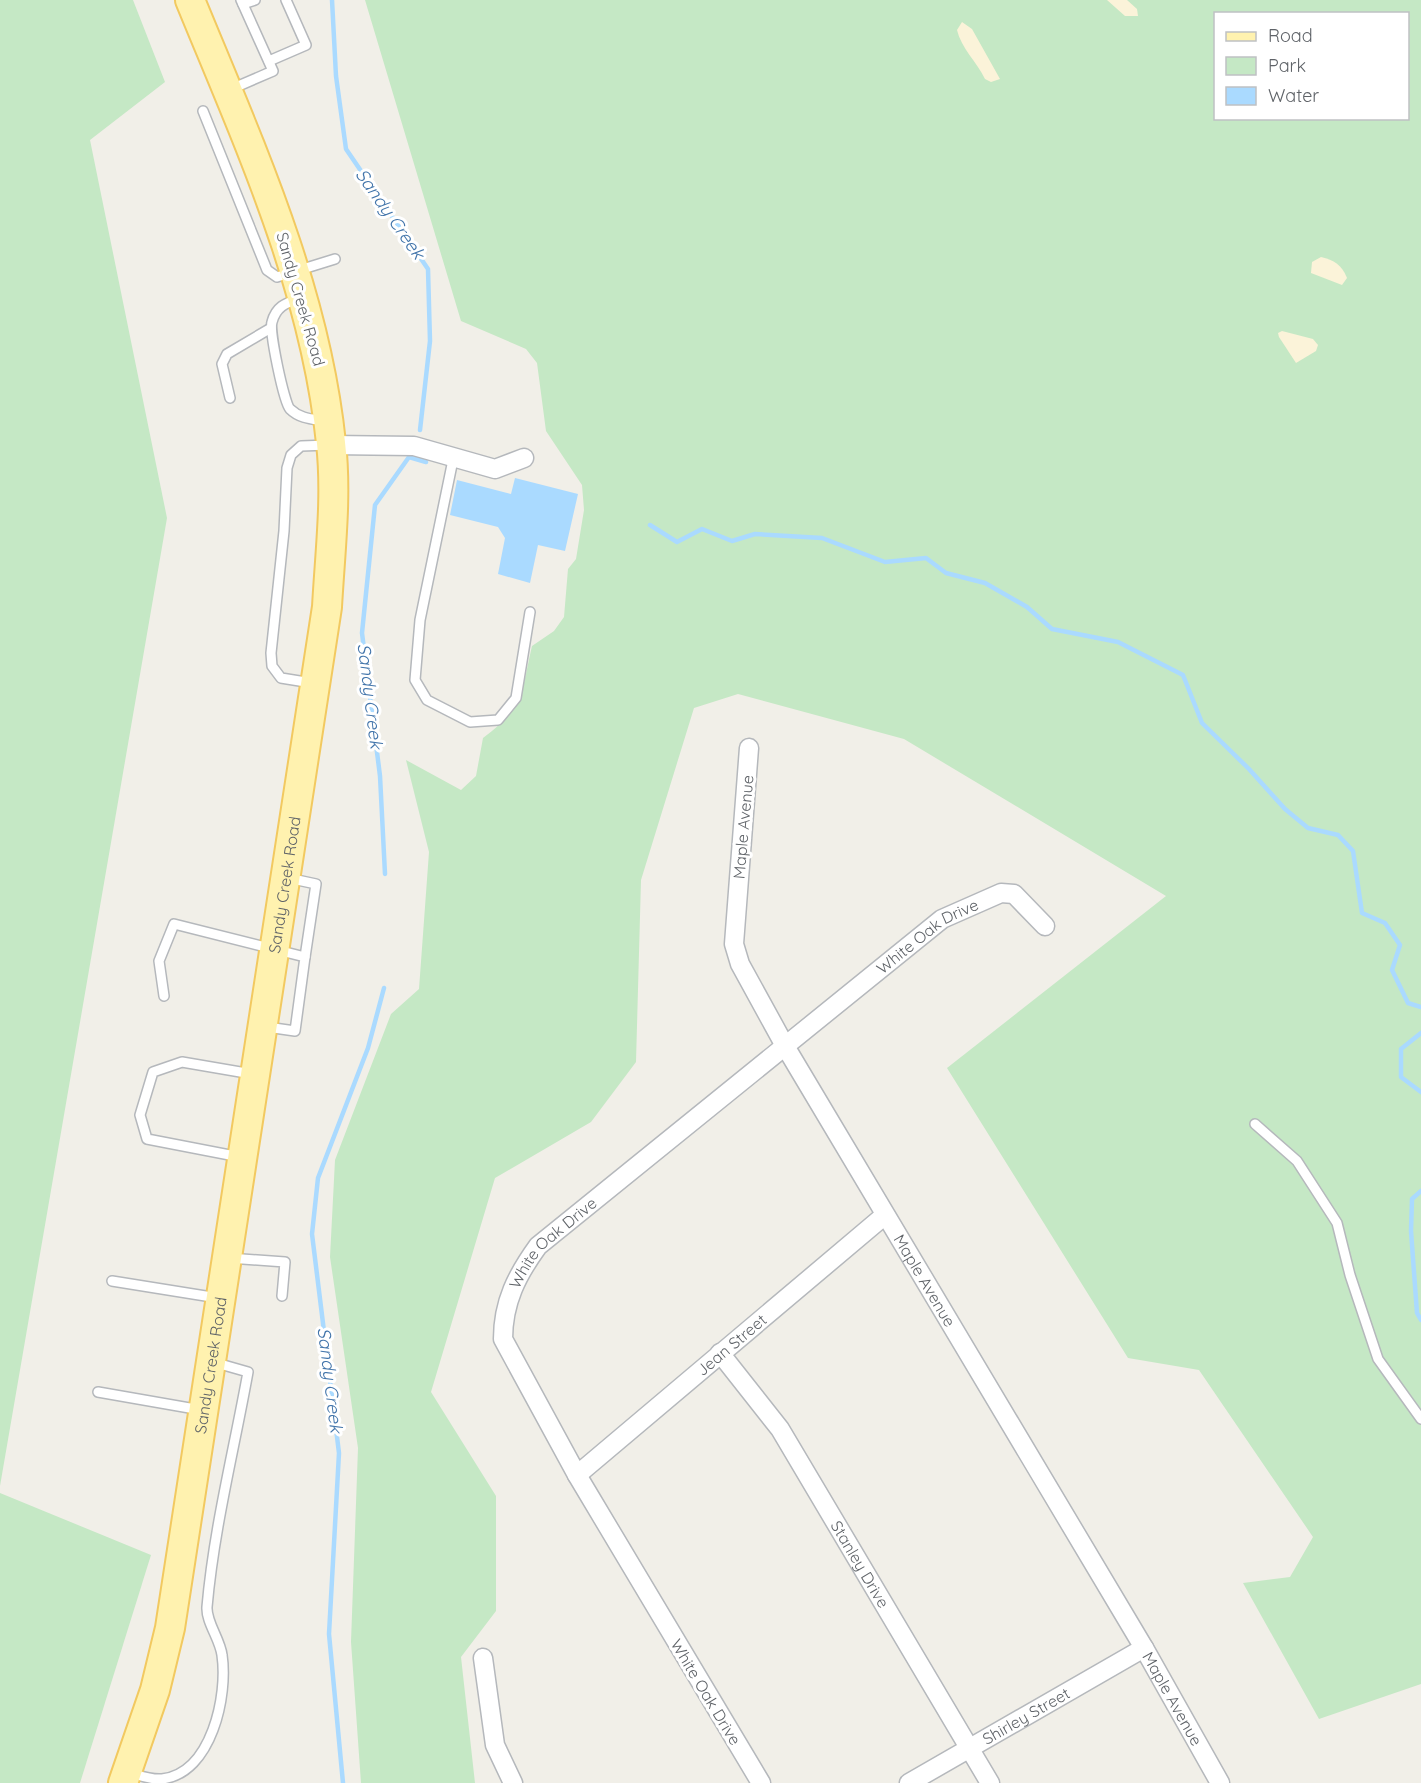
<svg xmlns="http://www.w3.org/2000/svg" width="1421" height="1783" font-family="Quicksand,sans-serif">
	<rect width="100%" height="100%" fill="#f1efe8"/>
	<g fill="#c5e8c5" fill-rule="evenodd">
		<polygon points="0,0 133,0 165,82 90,140 167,518 0,1486"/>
		<path d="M365 0H1421V1684L1319 1719 1243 1583 1290 1577 1313 1537 1199 1370 1128 1358 947 1068 1166 896 904 739 738 694 694 708 641 880 636 1062 591 1122 495 1178 431 1392 496 1496V1611L461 1657 475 1783H361L351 1642 358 1448 330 1257 335 1160 391 1014 419 989 429 852 406 760 461 790 476 776 483 738C524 707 521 694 532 646L554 631 564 617 568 569 576 559 584 510 582 485 546 431 537 363 526 349 461 321ZM1216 14H1408V118H1216Z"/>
		<polygon points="0,1493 151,1555 80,1783 0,1783"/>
	</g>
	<g fill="#fbf3d9">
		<polygon points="1107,0 1127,0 1137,9 1138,16 1125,16"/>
		<path d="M962 22 972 29 1000 79 991 82 985 79C977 62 961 48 957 30Z"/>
		<path d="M1321 257C1334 260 1342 265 1347 278L1342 285 1311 273 1312 262Z"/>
		<polygon points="1282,331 1313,339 1318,345 1316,351 1296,363 1279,337 1278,333"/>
	</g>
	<polygon fill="#aadaff" points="515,478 578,494 565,551 538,545 530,583 498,574 505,538 498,527 450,515 457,480 511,494"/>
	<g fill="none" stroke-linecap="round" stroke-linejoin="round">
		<g stroke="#aadaff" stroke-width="4.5">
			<polyline points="332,0 336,76 346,149 428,269 430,341 420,430"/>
			<polyline points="650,525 677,542 702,529 732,541 755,534 822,538 885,562 926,558 946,573 985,583 1027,607 1052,629 1118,642 1183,675 1202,723 1249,769 1285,809 1308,828 1338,835 1353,851 1362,913 1385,923 1400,945 1392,970 1408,1003 1421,1007"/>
			<polyline points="385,874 380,776 362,633 375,505 409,457 426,462"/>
			<polyline points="1421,1033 1401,1049 1401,1077 1421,1092"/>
			<polyline points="1421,1191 1412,1199 1411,1231 1417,1313 1421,1320"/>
			<polyline points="343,1783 329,1634 339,1453 312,1234 318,1178 368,1048 384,988"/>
		</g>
		<defs>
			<g id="service">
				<polyline points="243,4 255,0"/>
				<polyline points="269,61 306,45 286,0"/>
				<polyline points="229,90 273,71 241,0"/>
				<polyline points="203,111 267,270 277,277 335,259"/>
				<path d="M299 299C285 303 276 307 272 322 269 331 284 403 290 409 300 419 313 419 325 421"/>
				<polyline points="230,398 222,364 227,354 271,328"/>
				<polyline points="454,455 420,620 415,680 427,700 470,722 498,720 516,698 530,612"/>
				<polyline points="312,683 281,678 272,666 271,653 284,531 287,468 291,455 301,446 329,445"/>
				<polyline points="288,878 316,884 305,957"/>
				<polyline points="164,996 159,961 174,924 305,957 295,1031 267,1027"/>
				<polyline points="1255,1124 1297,1161 1337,1223 1350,1275 1378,1359 1421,1419"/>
				<polyline points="240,1157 147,1139 140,1115 153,1072 182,1062 252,1074"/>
				<polyline points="229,1258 285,1262 282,1296"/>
				<polyline points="112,1281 218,1298"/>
				<polyline points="98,1392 201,1410"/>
				<path d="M131 1773C141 1776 151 1780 162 1779 212 1773 228 1695 222 1655 220 1639 206 1622 207 1607 214 1528 234 1450 248 1372L213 1362"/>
			</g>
			<g id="minor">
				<polyline points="331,445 414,446 495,469 524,458"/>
				<path id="s1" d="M749 748 734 944 740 964 785 1046 1144 1648 1220 1783"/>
				<path id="s2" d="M720 1353 780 1429 990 1783"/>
				<path id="s3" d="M577 1475 885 1215"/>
				<polyline points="483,1658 495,1745 513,1783"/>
				<path id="s4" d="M761 1783 577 1475 503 1339C503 1302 517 1275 538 1246L942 919 1001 893 1014 894 1045 926"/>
				<path id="s5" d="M909 1783 1144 1648"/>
			</g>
			<g id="primary">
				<path id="s6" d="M123 1783 155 1690 170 1628 327 607C330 552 337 497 331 443 315 287 249 144 190 0"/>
			</g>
		</defs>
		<use href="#service" stroke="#b5b8bc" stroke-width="12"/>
		<use href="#minor" stroke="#b5b8bc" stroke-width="21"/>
		<use href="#primary" stroke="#f2c960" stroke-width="32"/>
		<use href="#service" stroke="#fff" stroke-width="9"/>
		<use href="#minor" stroke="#fff" stroke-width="18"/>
		<use href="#primary" stroke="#fff2af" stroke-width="28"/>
	</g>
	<g text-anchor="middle" stroke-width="6" stroke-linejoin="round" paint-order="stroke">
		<g font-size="16" fill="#5f6368" stroke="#fff">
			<text transform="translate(301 299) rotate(74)" y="6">Sandy Creek Road</text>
			<text transform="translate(743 827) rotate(-85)" y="6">Maple Avenue</text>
			<text dy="6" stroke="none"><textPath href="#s6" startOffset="914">Sandy Creek Road</textPath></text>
			<text dy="6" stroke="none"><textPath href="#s4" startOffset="1113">White Oak Drive</textPath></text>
			<text dy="6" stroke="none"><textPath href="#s4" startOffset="627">White Oak Drive</textPath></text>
			<text dy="6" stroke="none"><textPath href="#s1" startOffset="584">Maple Avenue</textPath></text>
			<text dy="6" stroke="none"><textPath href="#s3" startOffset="202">Jean Street</textPath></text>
			<text dy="6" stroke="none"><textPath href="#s6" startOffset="428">Sandy Creek Road</textPath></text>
			<text dy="6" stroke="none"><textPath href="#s2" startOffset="254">Stanley Drive</textPath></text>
			<text transform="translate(706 1692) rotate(59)" y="6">White Oak Drive</text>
			<text dy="6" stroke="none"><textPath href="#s1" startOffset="1070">Maple Avenue</textPath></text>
			<text dy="6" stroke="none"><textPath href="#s5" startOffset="135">Shirley Street</textPath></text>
		</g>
		<g font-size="18" font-style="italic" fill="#4174aa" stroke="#fff">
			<text transform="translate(390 214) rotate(55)" y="6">Sandy Creek</text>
			<text transform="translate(370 696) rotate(83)" y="6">Sandy Creek</text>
			<text transform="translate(330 1380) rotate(83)" y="6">Sandy Creek</text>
		</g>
	</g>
	<rect x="1214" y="12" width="195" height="108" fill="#ffffff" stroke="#bfc1c3" stroke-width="1.5"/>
	<rect x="1226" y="32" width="30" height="9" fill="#fff2af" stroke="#bfc1c3" stroke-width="1.5"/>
	<text x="1268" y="42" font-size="18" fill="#5f6368">Road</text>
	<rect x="1226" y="57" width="30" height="18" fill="#c5e8c5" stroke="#bfc1c3" stroke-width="1.5"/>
	<text x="1268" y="72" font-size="18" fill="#5f6368">Park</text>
	<rect x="1226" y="87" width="30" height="18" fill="#aadaff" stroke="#bfc1c3" stroke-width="1.5"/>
	<text x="1268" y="102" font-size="18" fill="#5f6368">Water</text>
</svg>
